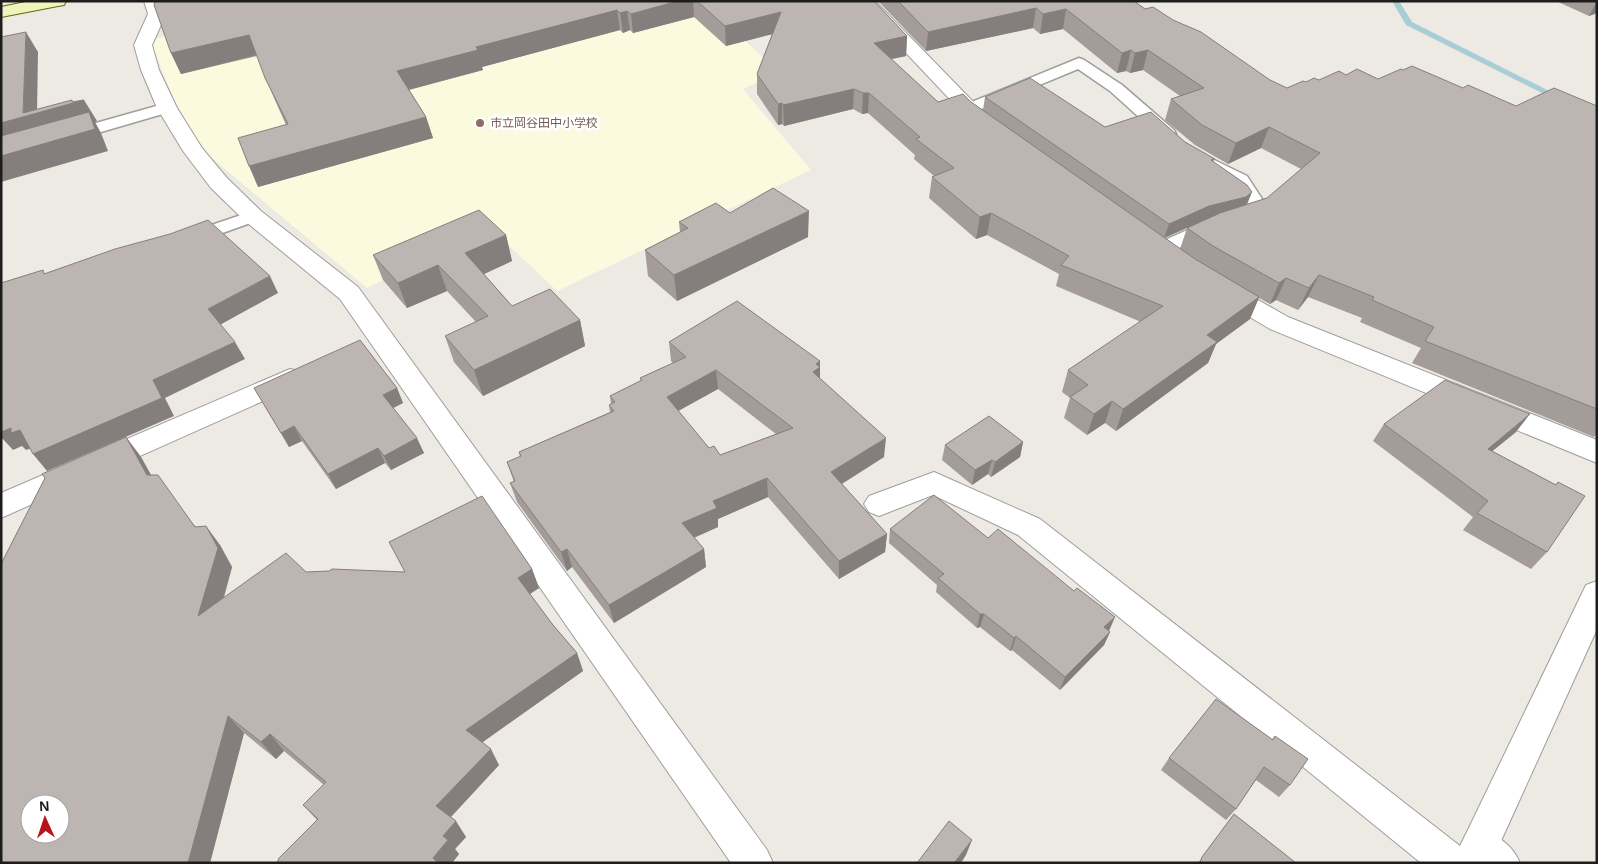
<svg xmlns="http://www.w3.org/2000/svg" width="1598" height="864" font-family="Helvetica,'Noto Sans JP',sans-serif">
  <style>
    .education { fill: #fbfade }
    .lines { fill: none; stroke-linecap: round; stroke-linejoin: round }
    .stream { fill: #a8cdd6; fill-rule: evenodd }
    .service-casing { stroke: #9e9e9e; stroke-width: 3 }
    .minor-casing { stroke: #9e9e9e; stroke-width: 2 }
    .tertiary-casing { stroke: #9e9e9e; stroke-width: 2 }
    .secondary-casing { stroke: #61680f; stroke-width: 2 }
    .service { fill: #fff; fill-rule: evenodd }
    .minor { fill: #fff; fill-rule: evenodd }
    .tertiary { fill: #fff; fill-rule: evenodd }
    .secondary { fill: #f1f3bc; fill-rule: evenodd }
    .wall { fill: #a39c98; fill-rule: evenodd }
    .shaded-wall { fill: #847f7c }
    .building { fill: #bdb5b1; stroke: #847f7c; fill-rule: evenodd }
    .education-dot { fill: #8d6e63; stroke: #fff; stroke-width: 2 }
    .labels { text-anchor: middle; stroke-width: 5; stroke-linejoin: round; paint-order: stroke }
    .far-education-label { font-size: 12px; fill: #785e54; stroke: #fff; text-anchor: start }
  </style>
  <rect width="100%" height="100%" fill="#ede9e3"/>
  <path class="education" d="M317,1h384l78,71 -36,17 68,81 -254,121 -67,-63 -123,60 -165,-138 -29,-53 -23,-57z"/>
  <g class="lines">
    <path class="stream" d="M1392,1h7l13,21 151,76 -7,2 -150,-75z"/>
    <defs>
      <path id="service" d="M1079,58l5,2 38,25 52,45 2,4 -2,4h-12l-52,-47 -32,-22 -104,43h-12l-2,-3 2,-3z
        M167,103l6,2 2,3 -2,3 -103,30 -6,-1 -2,-4 2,-4z
        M1206,156l41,20 21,32 -15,13 -34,9 -51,23 -7,2 -7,-2 -2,-4 2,-4 51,-23 36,-9 8,-6 -15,-23 -34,-19 -3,-4 3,-4z
        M253,211l6,1 3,4 -3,4 -70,25 -7,-2 -2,-4 2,-4z"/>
      <path id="minor" d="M144,1h17l5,13 -14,31 7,25 18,38 25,40 25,30 34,33 97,76 409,563 6,13h-42l-391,-564 -95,-78 -34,-33 -28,-37 -26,-43 -16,-38 -7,-25 14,-31z
        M857,1h18l114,117 3,4 -3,4 -7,2 -7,-2z
        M1222,282l8,2 58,33 309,123v23l-327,-134 -56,-33 -4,-6 4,-6z
        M290,369l9,2 4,7 -4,7 -298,133v-25z
        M934,472l106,47 420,327 6,-12 13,-6c19,8 33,16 41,35h-99l-403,-328 -85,-40 -54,21 -10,-4 -5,-8 5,-8z"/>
      <path id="tertiary" d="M1597,581v48l-106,234h-39l134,-278z"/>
      <path id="secondary" d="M30,1h36l-2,4 -6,1 -57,11v-10z"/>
    </defs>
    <use href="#service" class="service-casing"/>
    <use href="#minor" class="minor-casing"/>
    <use href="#tertiary" class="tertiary-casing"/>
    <use href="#secondary" class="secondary-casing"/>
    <use href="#service" class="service"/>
    <use href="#minor" class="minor"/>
    <use href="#tertiary" class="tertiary"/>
    <use href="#secondary" class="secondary"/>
  </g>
  <path class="wall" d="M155,1h719l33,35 -1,20 -15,3 47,43h33l12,8 2,-13 120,30 80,15 30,17 -2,3 34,42 20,-6 34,-29 -40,-21 -33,16 -33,-19 -30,-25 6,-21 9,-3 -37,-26 -13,3 -4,-2 -9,2 -54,-44 -23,5 -7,-6 -107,23 -48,-50h256l11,8 28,11 97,60 17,8 19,-6 13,-2 27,-5 32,4 85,9 53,18h81v328l-3,3 -182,-74 9,-15 -61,-26 2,-4 -54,-21 -10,13 -22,-10 -6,4 -11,-6 -9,21 -34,25 -8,19 -92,68 -11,-8 -18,12 -23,-17 6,-20 -8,-6 6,-22 73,-48 -85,-36 3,-12 -72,-39 -11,4 -47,-41 3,-21 2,-1 -20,-17 1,-4 -47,-42 -6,1 -9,-5 -69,17 -2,-2 -4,1 -21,-31v-20l15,-40 -46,12 -32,-29 -61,16 -3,-3 -7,3 -3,-3 -138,37 1,3 -74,20 17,27 7,21 -175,49 28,-62 -12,-27 -17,-42 -76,18 -10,-21zM1202,221l-15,7 -7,21 -15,-11z
    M1556,1h41v12l-8,3z
    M730,213l78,24 -131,64 -29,-25 -3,-26 35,-18 -1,-10z
    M506,235l6,26 -28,13 28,32 68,14 5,26 -102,50 -29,-34 -9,-26 31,-14 -29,-31 -40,17 -24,-28 -10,-25z
    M669,342l151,19v18l64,78 -42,27 45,50 -2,18 -46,27 -71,-82 -50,22v8l-24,10 10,12 2,18 -92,56 -42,-56 -5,4 -50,-69 -7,-19 4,-1 -7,-20 13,-5 -1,-5 91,-40 -1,-7 2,-1 -1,-8 31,-15 -1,-3 33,-15 -2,-2zM718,389l58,45 -56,21 -11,-7 -31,-37z
    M254,388h143l6,15 -10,5 31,45 -33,17 -6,-7 -49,26 -34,-48 -13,6z
    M1384,424l132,8 -24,19 63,34 3,-3 -11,70 -16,17 -68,-39 10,-13 -100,-76z
    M126,437l15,20 10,18 45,52 24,18 12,22 -8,31 82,-26h99l127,-3 7,19 -9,6 23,31 24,28 6,18 -101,71 17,23 -48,52 15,20 -11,12 4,5 -7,9h-175l40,-43 -14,-15 21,-20 -40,-34 -8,8 -32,-26 -34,130h-209z
    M1023,442l-3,15 -29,20 -3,-3 -16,11 -30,-25 3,-15z
    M890,529l98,9 122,94 -6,13 -44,45 -48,-40 -2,1 -30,-24 -3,1 -41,-36 1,-7 -48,-42z
    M1275,736l15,49 -11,12 -23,-17 -20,29 -10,11 -65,-50 8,-12 103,-19z
    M1234,814l62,49h-98z"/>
  <path class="shaded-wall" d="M678,1h15l1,16 -61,16 -2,-19z
    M1596,3h1v10l-8,3z
    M1036,8l-3,20 -107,23 2,-19z
    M1066,9l-3,20 -23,5 3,-20z
    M617,10l3,20 -138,37 1,3 -79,21 -7,-20 79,-24z
    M627,11l3,19 -7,3 -3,-20z
    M781,12v20l-55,14 -1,-20z
    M26,32l12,20 -1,61 35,-13 1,3 11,-3 13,21 -2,1 6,11 7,18 -107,31v-59l22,-10z
    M249,35l8,20 -76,19 -10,-21z
    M907,36l-1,20 -33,7 1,-20z
    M1131,50l-5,21 -9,2 5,-20z
    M1148,50l-5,20 -13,3 5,-20z
    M854,89l-1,20 -69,17 -1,-21z
    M863,93h6l-1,20 -6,1z
    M782,103v21l-4,1v-21z
    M426,117l7,21 -175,49 -9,-21z
    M1269,127l-8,21 -33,16 8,-21z
    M1252,192l-6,15 -42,13 -40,18 5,-14 40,-18z
    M809,211l-1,26 -131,64 -3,-26z
    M991,213l-4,22 -11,4 4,-22z
    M506,235l6,26 -39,18 -8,-26z
    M438,265l9,26 -40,17 -9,-25z
    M1319,275l-11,22 -10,13 11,-22z
    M270,276l8,17 -60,33 -10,-17z
    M1286,278l-10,22 -6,4 9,-21z
    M1259,297l-9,22 -34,25 -8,19 -92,68 7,-22 84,-74z
    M580,320l5,26 -102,50 -9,-26z
    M235,342l10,17 -80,39 9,18 -127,55 -14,-17 120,-74z
    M820,361v7v-1v20l-7,-15 3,-8z
    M716,370l2,19 -49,27 -2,-19z
    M397,388l6,15 -14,7 -6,-15z
    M1112,401l-7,22 -18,12 7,-21z
    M1530,414l-14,18 -42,34 14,-17z
    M294,426l8,15 -13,6 -8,-14z
    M11,428l9,2 15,17 -9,3 -4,-4 -9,4 -12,-13v-5z
    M126,437l15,20 21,38 -15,-20z
    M417,438l7,15 -33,17 -7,-14z
    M886,438l-2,19 -54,34 1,-19z
    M1023,442l-3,15 -29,20 4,-15z
    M378,448l7,15 -49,26 -8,-15z
    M992,460l-4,14 -16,11 3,-15z
    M767,478l1,19 -50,22v8l-33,15 -3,-19 31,-22z
    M206,526l14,19 12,22 -19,67 -15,-18z
    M887,534l-2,18 -46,27v-18z
    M567,549l5,18 -5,4 -6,-19z
    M704,549l2,18 -92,56 -5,-18z
    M532,569l7,19 -14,9 -7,-19z
    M980,614h4l-4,13 -3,1z
    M1115,617l-6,14 -5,-4z
    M1110,632l-6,13 -44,45 5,-13z
    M1016,636l-4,14 -2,1 4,-13z
    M577,653l6,18 -107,76 -10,-17z
    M228,716l16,17 -34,130h-22z
    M270,734l14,17 -8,8 -15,-17z
    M491,749l8,16 -52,56 -11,-15z
    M456,821l10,16 -11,12 4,5 -7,9h-16l-3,-5 10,-22z
    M972,840l-6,15 -5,8h-7z"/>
  <path class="building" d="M155,1h523l-47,13 -4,-3 -7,2 -3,-3 -141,37 2,3 -81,21 29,46 -177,49 -11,-28 50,-14 -23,-46 -16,-43 -78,18 -17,-48z
    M697,1h177l33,35 -33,7 64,59 25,-8 8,8 224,157 64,38 -52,38 10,7 -94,67 -11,-8 -18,13 -24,-17 18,-12 -20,-15 95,-64 -102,-41 8,-9 -78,-43 -11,4 -48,-40 22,-9 -38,-29 4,-2 -51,-44h-6l-9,-4 -71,16 -1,-2 -4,1 -21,-30 24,-62 -56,14z
    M898,1h236l11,8 8,-2 20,13 28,12 69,48 17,8 16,-7 3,1 8,-4 5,2 20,-9 7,4 11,-6 21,10 23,-10 2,1 9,-4 51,22 5,-3 48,21 38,-18 43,18v303l-172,-68 9,-14 -62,-27 2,-3 -55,-22 -10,13 -23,-10 -7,5 -66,-37 -26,-18 33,-15 47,-15 53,-45 -51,-26 -33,16 -34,-18 -31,-26 33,-11 -56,-38 -13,3 -4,-3 -9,3 -56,-44 -23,5 -7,-6 -108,24z
    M26,32l-3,81 49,-13v2l12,-2 -83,23v-86z
    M1030,78l75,49 46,-15 34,30 30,17 -4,1 36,25 5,7 -6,5 -37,9 -40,18 -184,-127z
    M89,112l6,17 -94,27v-20z
    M773,188l36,23 -135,64 -29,-25 43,-22 -9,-6 37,-19 14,10z
    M479,210l27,25 -41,18 47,53 38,-17 30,31 -106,50 -29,-34 43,-20 -50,-51 -40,18 -25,-28z
    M208,220l62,56 -62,33 27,33 -82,38 9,18 -129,56 -13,-24 -9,3v-5l-10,4v-149l42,-13 1,4 71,-25 55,-15z
    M737,301l83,60 -4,3 4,3 -7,5 73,66 -55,34 56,62 -48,27 -72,-83 -54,23 4,7 -35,15 22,26 -95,56 -42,-56 -6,3 -51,-69 5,-2 -8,-19 14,-6 -2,-4 95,-41 -5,-6 6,-3 -5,-6 32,-16 -2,-2 46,-21 -17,-15zM716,370l77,58 -73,27 -6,-9 -5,2 -42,-51z
    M360,340l37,48 -14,7 34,43 -33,18 -6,-8 -50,26 -34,-48 -13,7 -27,-45z
    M1445,380l85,34 -42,35 68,36 2,-3 27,14 -38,56 -70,-39 11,-12 -104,-77z
    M989,416l34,26 -28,20 -3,-2 -17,10 -30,-25z
    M126,437l21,38h11l37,52 11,-1 12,22 -20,68 88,-63 20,19 23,-1 3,-2 73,3 -16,-30 93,-46 50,73 -14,9 35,47 24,28 -111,77 25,19 -55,57 20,15 -13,15 5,4 -15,18 5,5h-161l2,-5 39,-39 -15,-14 23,-23 -56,-48 -9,8 -33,-26 -40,147h-187v-299l44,-86 -3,-4zM30,804h30v30h-30z
    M934,495l54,43 10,-9 76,62 3,-3 38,29 -11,10 6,5 -45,45 -49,-41 -2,2 -30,-24h-4l-42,-36 6,-4 -54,-45z
    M1216,699l57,41 2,-4 33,23 -18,26 -26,-18 -28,42 -67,-51z
    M1234,814l62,49h-96l2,-6z
    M949,821l23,19 -18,23h-37z"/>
  <circle class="education-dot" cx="480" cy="123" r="5"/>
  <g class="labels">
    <g class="far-education-label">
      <text x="490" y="127">市立岡谷田中小学校</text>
    </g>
  </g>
  <rect width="1598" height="864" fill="none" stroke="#1d1d1d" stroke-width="5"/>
  <g transform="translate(45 819) rotate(357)"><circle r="24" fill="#ffffff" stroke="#a5a5a5"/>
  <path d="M0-4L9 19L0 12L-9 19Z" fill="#b61419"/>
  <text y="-8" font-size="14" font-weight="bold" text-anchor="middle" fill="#1d1d1d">N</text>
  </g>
</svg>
